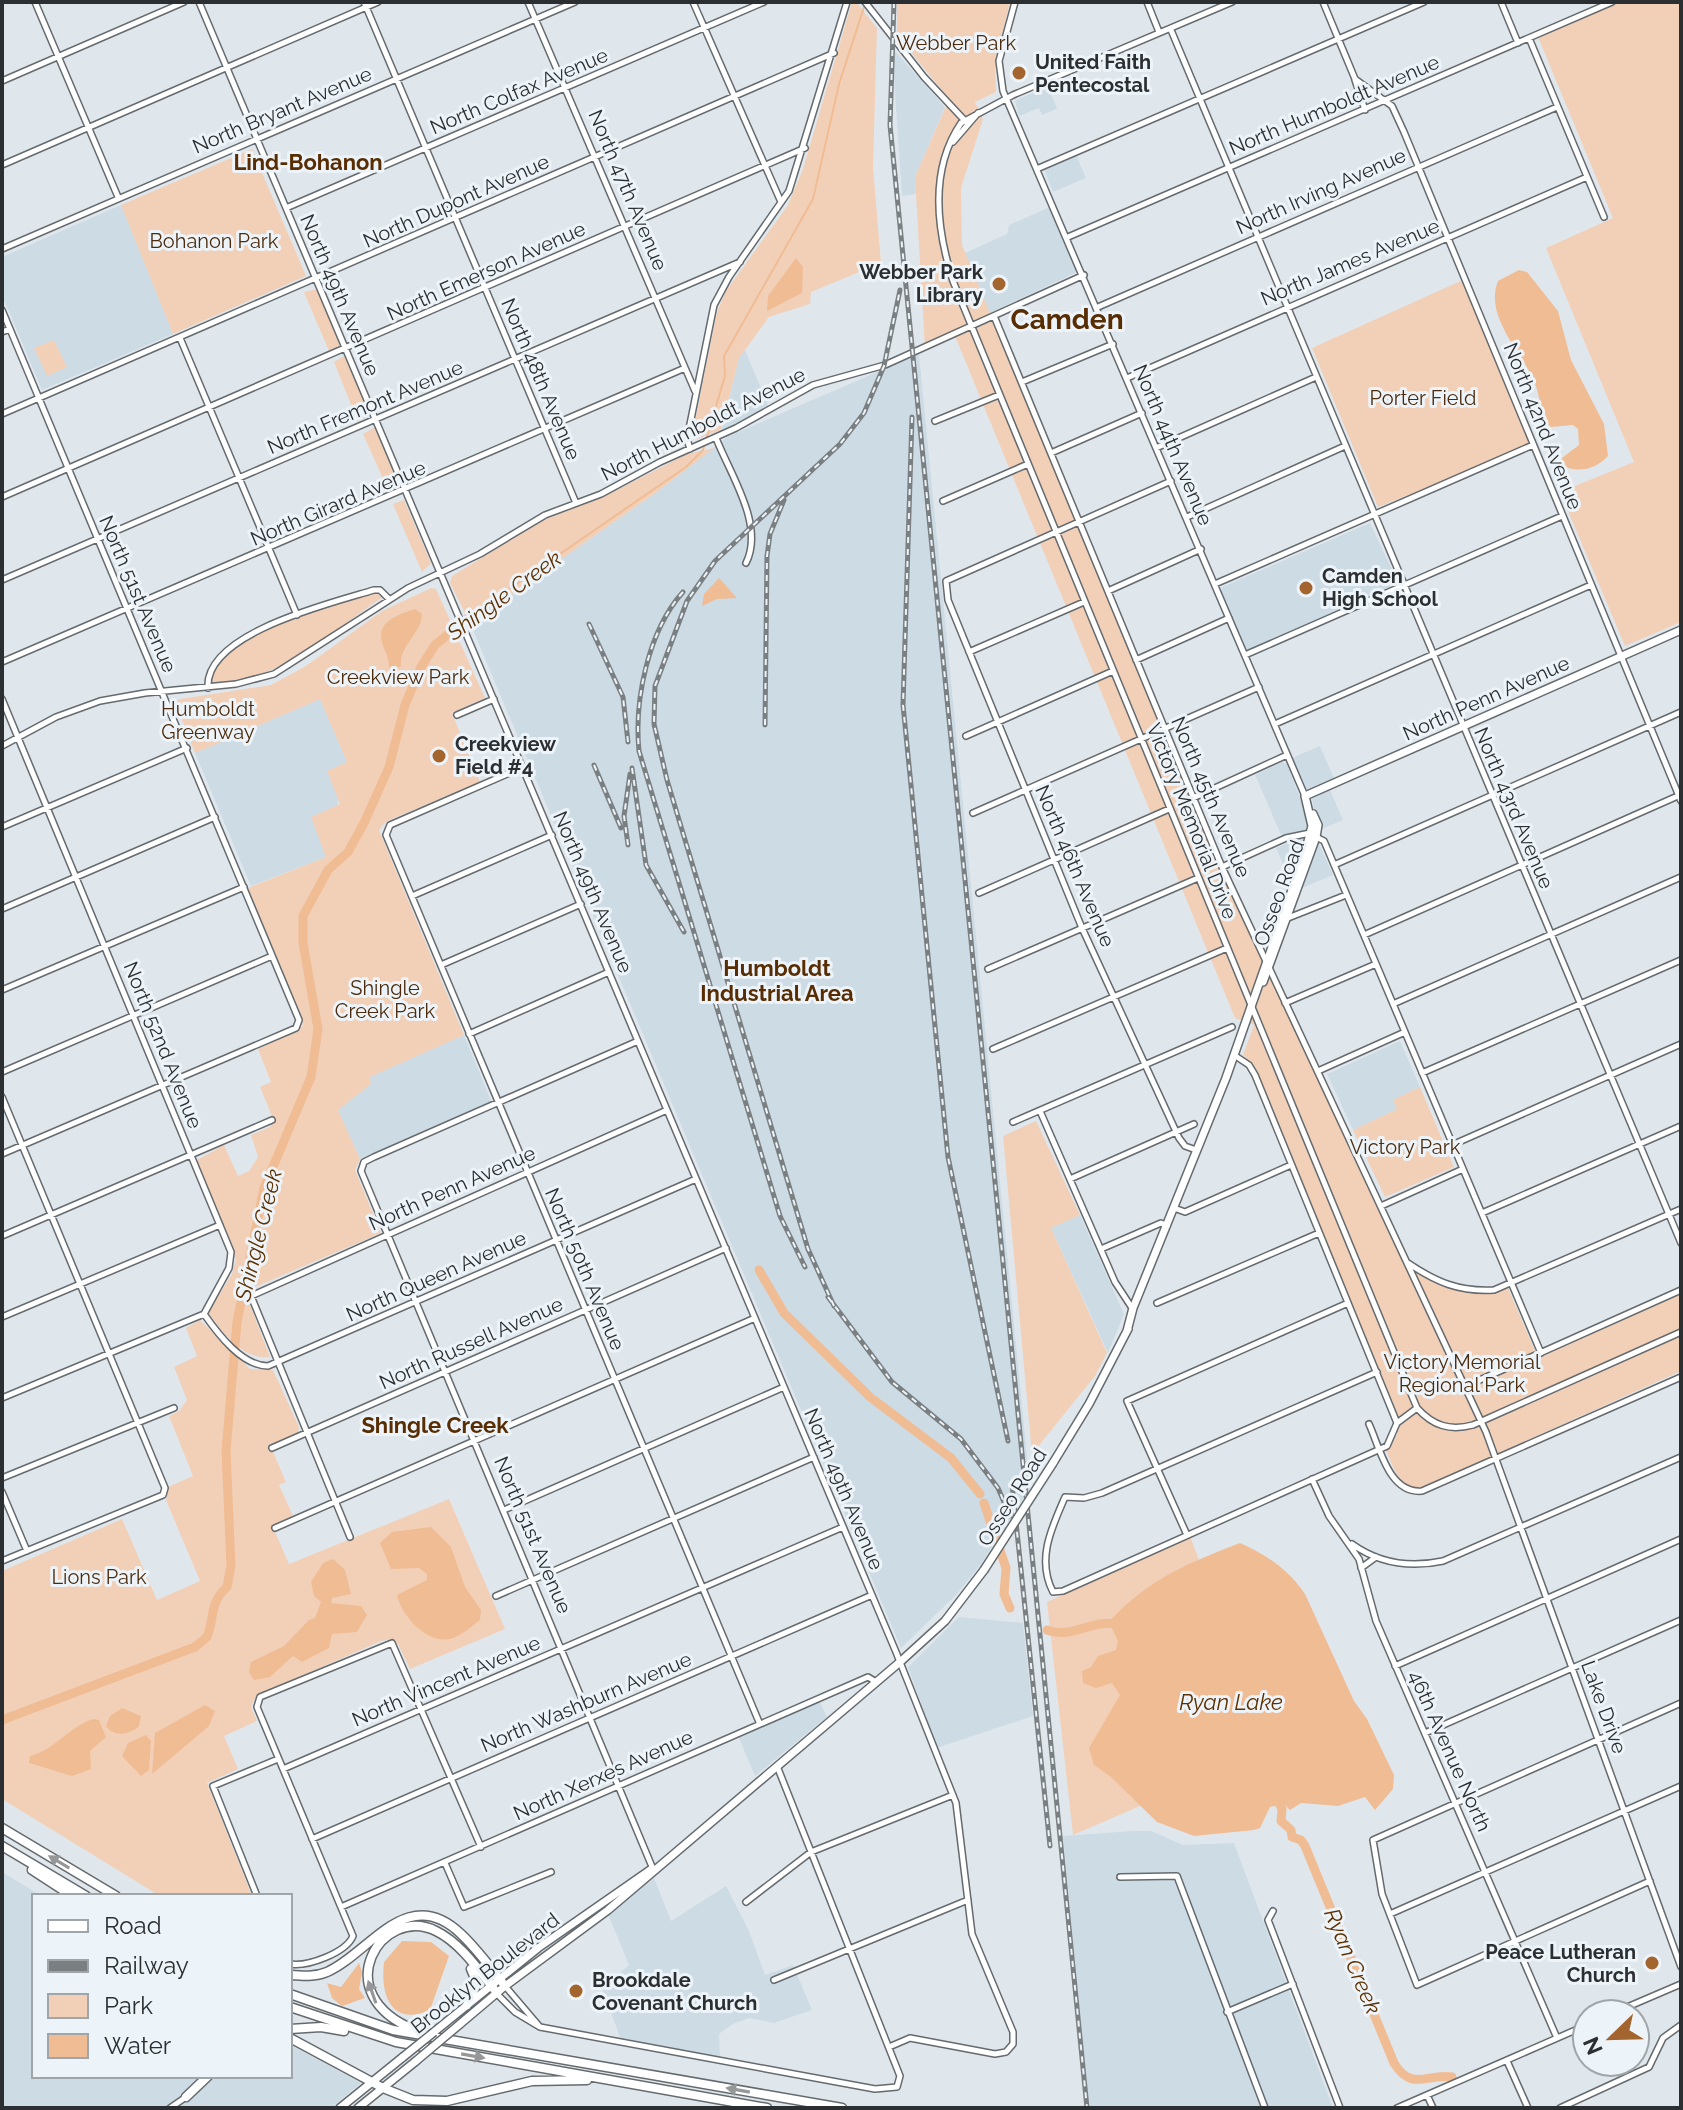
<svg xmlns="http://www.w3.org/2000/svg" width="1683" height="2110" font-family="Raleway,sans-serif">
  <style>
    .built { fill: #cddbe5 }
    .green { fill: #f2d0b8 }
    .water { fill: #f0bc94 }
    .lines { fill: none; stroke-linecap: round; stroke-linejoin: round }
    .stream { stroke: #f0bc94; stroke-width: 2 }
    .river { stroke: #f0bc94; stroke-width: 9 }
    .minor-casing { stroke: #646a6e; stroke-width: 8 }
    .major-casing { stroke: #646a6e; stroke-width: 10 }
    .highway-casing { stroke: #646a6e; stroke-width: 11 }
    .minor { stroke: #fff; stroke-width: 5 }
    .major { stroke: #fff; stroke-width: 7 }
    .highway { stroke: #fff; stroke-width: 8 }
    .rail-casing { stroke: #7a7f82; stroke-width: 5 }
    .rail { stroke: #edf4f9; stroke-width: 2; stroke-dasharray: 6; stroke-linecap: butt }
    .major-bridge-casing { stroke: #646a6e; stroke-width: 10; stroke-linecap: butt }
    .major-bridge { stroke: #fff; stroke-width: 7 }
    .oneway { fill: #969798 }
    .poi-dot { fill: #a4642e; stroke: #edf4f9; stroke-width: 3 }
    .labels { text-anchor: middle; stroke-width: 6; stroke-linejoin: round; paint-order: stroke }
    .park-label { font-size: 20px; fill: #4d2b0c; stroke: #edf4f9 }
    .poi-label { font-size: 20px; font-weight: bold; fill: #2c2f31; stroke: #edf4f9; text-anchor: start }
    .street-label { font-size: 20px; fill: #2c2f31; stroke: #edf4f9 }
    .neighbourhood-label { font-size: 22px; font-weight: bold; fill: #582d03; stroke: #edf4f9 }
    .water-label { font-size: 22px; font-style: italic; fill: #5f3000; stroke: #edf4f9 }
    .district-label { font-size: 28px; font-weight: bold; fill: #582d03; stroke: #edf4f9 }
  </style>
  <rect width="100%" height="100%" fill="#e0e7ec"/>
  <path class="built" d="M892,48l53,59 -30,70 1,17 -14,2z
    M1048,86l9,23 -15,6 -3,-7 -20,8 -4,-15z
    M1076,155l10,23 -33,14 -9,-23z
    M121,205l52,129 -131,56 -40,-95v-38z
    M1050,207l27,65 -87,41 -25,-60 42,-19 2,-9z
    M745,350l24,57 -48,26 18,-75z
    M919,354l111,1134 -49,76 -24,30 -56,54 -431,-1025 184,-129 73,-57z
    M1370,523l28,59 -2,4 -149,65 -26,-59 1,-5z
    M320,699l27,63 -21,95 -75,29 -56,-133z
    M1320,746l14,32 -27,11 -15,-31z
    M1282,762l5,2 23,60 -3,5 -25,8 -27,-62z
    M1330,790l13,30 -24,10 -7,-31z
    M1303,837l3,2 -16,41 -14,-32z
    M1318,842l15,33 -33,14 16,-45z
    M464,1035l27,66 -131,58 -22,-49 31,-33z
    M1400,1041l20,46 -27,13 4,9 -44,21 -26,-56z
    M1080,1215l44,99 -16,39 -57,-125z
    M959,1617l64,6 10,93 -96,32 -29,-81z
    M819,1700l8,17 -72,59 -17,-40z
    M1132,1831h19l32,14 51,-2 99,265h-244l-26,-272z
    M2,1872l40,24h-8v180h256v-31l71,38 -30,25h-329z
    M654,1878l17,43 55,-35 23,45 16,44 28,-10 19,45 -38,13 -25,-5 -16,6 -14,10 1,25 -99,-19 -19,-52 27,-23 -21,-51z"/>
  <path class="green" d="M852,2h4l21,26 -4,139 8,96 -70,29 -1,12 -41,13 -30,41 -18,72 -24,9 -5,-3 25,-124 9,-21 62,-86 15,-36z
    M897,2h113l-15,60 1,30 -21,10 8,17 -22,69 1,57 257,623 183,390c28,32 66,40 106,30l30,70 143,-64v77l-262,118c-21,-4 -25,-20 -33,-39l11,-15 -2,-25 -128,-315 -13,-30 -11,-10 11,-30 -19,-7 -280,-682 -30,12 -10,-171 34,-78 -52,-64z
    M1615,2h66v620l-56,24 -65,-154 74,-30 -88,-214 67,-30 -75,-181z
    M252,149l54,127 -133,58 -52,-129z
    M1465,279l68,166 -155,62 -66,-159z
    M317,289l23,56 -11,6 -25,-59z
    M54,340l13,27 -20,9 -13,-28z
    M344,356l26,58 -12,8 -24,-60z
    M375,427l24,58 -10,7 -26,-58z
    M714,448l-60,46 -184,129 -20,-40 2,-7 90,-55 65,-26 80,-41z
    M404,500l27,63 -9,9 -29,-68z
    M431,588l5,1 49,109 -33,15 28,69 -93,39 -8,9 85,205 -94,42 1,7 -33,26 22,49 -5,11 26,63 -128,55 -6,9 23,60c-28,3 -46,-24 -62,-44l24,-39 4,-14 -39,-100 27,-15 14,31 11,-5 9,-14 -7,-22 19,-8 4,-6 -14,-34 11,-5 -13,-33 45,-23 -55,-138 78,-31 -15,-40 29,-13 -13,-33 20,-9 -27,-63 -125,54 -21,-53 97,-15 35,-19 76,-55z
    M372,592l11,5c-58,38 -97,81 -170,88l-2,-5c18,-52 112,-72 161,-88z
    M1420,1087l34,80 -69,30 -32,-67 44,-21 -4,-9z
    M1036,1121l44,94 -29,13 56,125 -12,23 -63,78 -29,-318z
    M200,1320l50,49 23,1 26,57 -1,6 -28,12 16,37 -7,3 14,31 -21,9 17,39 160,-65 56,130 -95,40 -12,-25 -7,-5 -10,2 -125,55 -5,11 6,14 -33,15 14,33 -31,14 45,113h-92l-158,-97v-228l120,-52 35,81 43,-19 -34,-81 2,-13 25,-11 -24,-60 10,-5 8,-11 -13,-33 23,-11 -11,-28z
    M1190,1536l80,214 -197,85 -26,-233z"/>
  <path class="water" d="M796,258l7,9 -1,26 -35,18 1,-15z
    M1519,270l8,2 31,39 13,49 33,64 4,32c-12,13 -30,18 -47,9l1,-7 17,-13 -1,-16 -5,-4 -22,2 -4,-3c-7,-14 -7,-29 -13,-43 -13,-30 -50,-65 -36,-100z
    M719,578l18,20 -20,1 -15,7 2,-12z
    M415,609l7,5c0,19 -23,31 -21,52l-7,4 -5,-3c0,-11 -5,-16 -7,-25 -6,-21 18,-28 33,-33z
    M431,1527l20,20 14,40 16,23 -1,10c-8,6 -18,15 -27,18 -25,9 -52,-23 -56,-43l30,-15v-6l-8,-6 -28,1 -11,-26 12,-11z
    M1240,1543c27,12 49,27 65,51l49,107 13,18 27,56 -1,14 -18,21 -10,-13 -27,9 -37,-3 -11,7 -6,-6 -14,3 -10,21 -6,2 -60,6 -37,-14 -46,-45 -17,-12 -5,-17 31,-53 -8,-12 -16,5 -13,-5 -1,-12 9,-4 7,-11 18,-6 2,-9 -9,-19c40,-44 78,-58 131,-79z
    M333,1559l12,11 6,24 -19,4 -1,5 30,3 6,9 -10,17 -25,2 -3,14 -27,14 -9,-6 -23,21 -16,3 -5,-8 2,-10 33,-16 25,-26 6,-2 6,-16 -7,-6 -3,-14 12,-19z
    M205,1705l10,6 -6,15 -57,48 3,-41z
    M122,1708l19,8 -2,10c-9,9 -26,11 -33,0l4,-10z
    M93,1719l6,1 7,17 -16,14 1,18 -19,7 -43,-13 1,-7c25,-6 38,-29 63,-37z
    M146,1735l5,6 -2,29 -8,6 -19,-20 6,-13z
    M402,1941l29,1 18,14 -19,54c-39,17 -50,-15 -46,-48z
    M359,1963l3,9 -3,17 6,9 -23,8 -10,-8 -5,-15 14,4z"/>
  <g class="lines">
    <path class="stream" d="M473,614l213,-147 17,-17 22,-74 -1,-20 89,-157 26,-115 26,-80"/>
    <path class="river" d="M759,1270l25,43 86,84
      M874,1400l77,58 29,36
      M984,1503l22,65 -2,26 6,14
      M1047,1630c24,10 48,-13 73,-5
      M2,1720l193,-73 12,-10c8,-20 2,-34 20,-50l4,-22 -5,-114 11,-129 27,-134 47,-111 7,-48 -15,-86v-27l25,-46 20,-18 16,-29 25,-56 16,-62 16,-38 14,-22 38,-31
      M1277,1799l5,10 -1,12 10,9 1,7 9,3 4,6 89,217c18,29 33,10 58,14"/>
    <defs>
      <path id="minor" d="M35,2l83,195
        M199,2l697,1650 60,151 16,131 41,98v12l-7,8 -11,2 -85,-16 -21,9
        M364,2l212,501
        M528,2l167,389
        M693,2l88,200
        M865,2l59,75 44,47
        M1015,2l-16,59 4,30 302,705
        M1147,2l12,30
        M1232,2l-219,93 -52,28c-32,47 -24,108 -8,158l464,1127c16,18 33,23 56,17l208,-93
        M1323,2l32,77 37,27 12,26 277,669
        M1501,2l17,41
        M1171,30l510,1213
        M1529,38l75,179
        M1355,80l10,30
        M2,81l182,-79
        M953,142l25,-29
        M2,165l376,-163
        M1039,168l385,-166
        M286,208l478,-206
        M1068,237l544,-235
        M2,249l573,-247
        M1098,307l459,-200
        M2,310l297,710 -3,8 -294,126
        M994,316l228,551 264,565 195,535
        M2,332l8,-3
        M180,338l117,277
        M1127,378l460,-201
        M1022,382l91,-38
        M2,414l832,-361
        M935,421l64,-26
        M716,438c14,36 49,87 30,125
        M1156,448l160,-71
        M690,449l-3,-10 27,-134 15,-28 60,-86 58,-189
        M1051,453l91,-40
        M1171,481l-225,100 2,19 134,328 97,210 6,8 11,4
        M2,497l803,-349
        M943,501l85,-37
        M1187,517l158,-71
        M2,580l738,-318
        M1215,584l318,-139
        M1108,591l93,-42
        M969,652l115,-50
        M1245,655l317,-139
        M1136,660l93,-42
        M2,662l683,-294
        M208,688c-4,-55 124,-85 166,-98h6l9,9
        M2,699l229,553 -2,16 -25,46
        M457,715l37,-16
        M1275,724l316,-139
        M966,736l147,-65
        M2,746l54,-29 44,-16 45,-8 91,-9 38,-10 134,-86 72,-34 65,-39 56,-21 59,-32 76,-34 77,-43 72,-20 199,-90
        M523,767l-133,58 -4,10 373,887
        M1193,798l94,-43
        M973,813l286,-126
        M2,827l185,-79
        M1316,837l8,4 217,512
        M1334,865l347,-153
        M1222,867l64,-29 24,-5
        M979,893l190,-84
        M412,896l140,-61
        M2,909l213,-92
        M1288,918l58,-23
        M1364,935l316,-140
        M441,965l140,-61
        M988,969l210,-91
        M2,990l242,-103
        M1285,1003l91,-39
        M1393,1004l288,-127
        M469,1034l140,-62
        M638,1041l-264,116 -10,5 -3,9 292,698
        M993,1049l234,-101
        M1234,1055l15,10 6,10 142,348
        M1318,1071l87,-39
        M2,1072l270,-116
        M1422,1073l259,-113
        M2,1097l163,391 -2,7 -161,66
        M1040,1111l75,171 17,26
        M1013,1122l219,-95
        M1452,1145l229,-101
        M1070,1179l124,-55
        M1381,1206l82,-37
        M1174,1208l11,4 106,-47
        M1482,1213l199,-87
        M2,1236l270,-116
        M1101,1249l60,-26 6,3
        M1408,1263c28,19 51,29 86,27l187,-81
        M1157,1303l162,-70
        M204,1314c14,20 38,52 64,52l428,-187
        M2,1317l218,-92
        M1377,1372l-275,121 -18,5 -19,-1c-13,30 -29,62 -12,95l10,-1 324,-145 10,-23 20,-15
        M1464,1387l217,-97
        M2,1398l202,-84
        M1369,1424c11,24 20,70 53,67l259,-114
        M272,1448l454,-200
        M2,1478l172,-70
        M1312,1479l17,37 30,43 17,62 181,417
        M2,1492l25,59
        M504,1510l280,-123
        M275,1528l480,-210
        M1187,1535l-60,-134 221,-98
        M350,1537l-99,-241 416,-186
        M1352,1544c28,20 58,24 91,17l238,-104
        M1361,1568l15,-11
        M496,1596l318,-139
        M1395,1666l286,-127
        M1425,1733l256,-113
        M283,1769l560,-242
        M312,1839l560,-244
        M445,1863l19,44 87,-35
        M1120,1877l57,-1 88,232
        M1650,1881l-233,104 -35,-91 -9,-54 308,-137
        M257,1896l-44,-110 65,-27
        M746,1902l65,-50 142,-57
        M341,1907l527,-230 8,5
        M1273,1911l-5,9 72,188
        M1390,1914l291,-128
        M290,1964c17,3 56,-11 63,-28l-96,-229 3,-10 132,-54 89,204
        M774,1980l194,-80
        M497,1994l18,18 25,15 -35,-41
        M1227,2012l66,-28
        M1611,2014l70,-30
        M540,2027l335,62 22,-2 3,-11 -123,-310
        M1507,2061l21,47
        M1427,2095l6,13
        M170,2108l16,-11
        M1397,2108l190,-83
        M1560,2108l89,-41 14,-29 18,-13"/>
      <path id="major" d="M1263,982l53,-145 2,-12 -5,-11
        M1127,1331l6,-23 93,-230 79,-225 7,-27 -7,-30 376,-166
        M1053,1463l36,-59 39,-75
        M460,2024l45,-38 103,-76 292,-248 45,-41 39,-51
        M434,2032l104,-84 112,-78
        M340,2108l63,-51
        M358,2108l58,-47"/>
      <path id="highway" d="M2,1828l114,68
        M2,1846l84,50
        M32,1870l40,26
        M290,1975c13,1 25,2 37,-3 42,-18 80,-90 134,-38 16,15 30,34 44,52
        M290,1994l103,36 449,78
        M467,2005l10,-22 -6,-14
        M290,2007l106,35 371,66
        M290,2029l31,-2 23,4
        M415,2030c-90,-36 -33,-126 21,-99 25,12 44,41 61,62
        M290,2038l93,50 30,12 34,1 85,-20 55,-1
        M186,2097l22,-21"/>
    </defs>
    <use href="#minor" class="minor-casing"/>
    <use href="#major" class="major-casing"/>
    <use href="#highway" class="highway-casing"/>
    <use href="#minor" class="minor"/>
    <use href="#major" class="major"/>
    <use href="#highway" class="highway"/>
    <defs>
      <path id="rail" d="M894,2l-4,123 197,1983
        M912,417l-9,288 45,452 60,284
        M683,592c-35,39 -49,108 -44,159l141,465 25,51
        M589,624l34,73 5,45
        M765,725l2,-169 3,-22 14,-34
        M594,765l27,63
        M632,768l14,97 38,67
        M628,845l-4,-29 6,-42
        M828,1297l64,85 69,57 37,49 12,28
        M834,1306l-26,-57 -141,-469 -13,-56 1,-38 32,-85 28,-40 125,-117 24,-31 20,-47 16,-76
        M1012,1484l38,362"/>
    </defs>
    <use href="#rail" class="rail-casing"/>
    <use href="#rail" class="rail"/>
    <defs>
      <path id="major-bridge" d="M984,1570l69,-107
        M403,2057l31,-25
        M416,2061l44,-37"/>
    </defs>
    <use href="#major-bridge" class="major-bridge-casing"/>
    <use href="#major-bridge" class="major-bridge"/>
  </g>
  <defs><path id="oneway-solid" d="M-6-.8H1V-3.2L6.5 0L1 3.2V.8H-6Z" transform="scale(2)"/></defs>
  <g class="oneway">
    <use href="#oneway-solid" transform="translate(59 1862) rotate(-149)"/>
    <use href="#oneway-solid" transform="translate(372 1992) rotate(-109)"/>
    <use href="#oneway-solid" transform="translate(473 2056) rotate(10)"/>
    <use href="#oneway-solid" transform="translate(738 2090) rotate(-170)"/>
  </g>
  <g class="poi-dot">
    <circle cx="1019" cy="73" r="8"/>
    <circle cx="999" cy="284" r="8"/>
    <circle cx="1306" cy="588" r="8"/>
    <circle cx="439" cy="756" r="8"/>
    <circle cx="1652" cy="1963" r="8"/>
    <circle cx="576" cy="1991" r="8"/>
  </g>
  <g class="labels">
    <g class="park-label">
      <text x="956" y="50">Webber Park</text>
      <text x="214" y="248">Bohanon Park</text>
      <text x="1423" y="405">Porter Field</text>
      <text x="398" y="684">Creekview Park</text>
      <text x="208" y="716">Humboldt<tspan x="208" dy="23">Greenway</tspan></text>
      <text x="385" y="995">Shingle<tspan x="385" dy="23">Creek Park</tspan></text>
      <text x="1405" y="1154">Victory Park</text>
      <text x="1462" y="1369">Victory Memorial<tspan x="1462" dy="23">Regional Park</tspan></text>
      <text x="99" y="1584">Lions Park</text>
    </g>
    <g class="poi-label">
      <text x="1035" y="69">United Faith<tspan x="1035" dy="23">Pentecostal</tspan></text>
      <text x="983" y="279" text-anchor="end">Webber Park<tspan x="983" dy="23">Library</tspan></text>
      <text x="1322" y="583">Camden<tspan x="1322" dy="23">High School</tspan></text>
      <text x="455" y="751">Creekview<tspan x="455" dy="23">Field #4</tspan></text>
      <text x="1636" y="1959" text-anchor="end">Peace Lutheran<tspan x="1636" dy="23">Church</tspan></text>
      <text x="592" y="1987">Brookdale<tspan x="592" dy="23">Covenant Church</tspan></text>
    </g>
    <g class="street-label">
      <text transform="translate(519 91) rotate(-23)" y="7">North Colfax Avenue</text>
      <text transform="translate(1334 105) rotate(-23)" y="7">North Humboldt Avenue</text>
      <text transform="translate(282 110) rotate(-23)" y="7">North Bryant Avenue</text>
      <text transform="translate(628 190) rotate(67)" y="7">North 47th Avenue</text>
      <text transform="translate(1321 191) rotate(-24)" y="7">North Irving Avenue</text>
      <text transform="translate(456 201) rotate(-24)" y="7">North Dupont Avenue</text>
      <text transform="translate(1350 262) rotate(-23)" y="7">North James Avenue</text>
      <text transform="translate(486 271) rotate(-24)" y="7">North Emerson Avenue</text>
      <text transform="translate(340 295) rotate(67)" y="7">North 49th Avenue</text>
      <text transform="translate(541 379) rotate(67)" y="7">North 48th Avenue</text>
      <text transform="translate(365 407) rotate(-23)" y="7">North Fremont Avenue</text>
      <text transform="translate(703 424) rotate(-27)" y="7">North Humboldt Avenue</text>
      <text transform="translate(1543 426) rotate(68)" y="7">North 42nd Avenue</text>
      <text transform="translate(1173 445) rotate(67)" y="7">North 44th Avenue</text>
      <text transform="translate(338 503) rotate(-23)" y="7">North Girard Avenue</text>
      <text transform="translate(138 594) rotate(67)" y="7">North 51st Avenue</text>
      <text transform="translate(1486 698) rotate(-24)" y="7">North Penn Avenue</text>
      <text transform="translate(1211 797) rotate(67)" y="7">North 45th Avenue</text>
      <text transform="translate(1514 808) rotate(67)" y="7">North 43rd Avenue</text>
      <text transform="translate(1192 821) rotate(68)" y="7">Victory Memorial Drive</text>
      <text transform="translate(1075 866) rotate(67)" y="7">North 46th Avenue</text>
      <text transform="translate(593 892) rotate(67)" y="7">North 49th Avenue</text>
      <text transform="translate(1279 893) rotate(-70)" y="7">Osseo Road</text>
      <text transform="translate(163 1045) rotate(68)" y="7">North 52nd Avenue</text>
      <text transform="translate(452 1188) rotate(-24)" y="7">North Penn Avenue</text>
      <text transform="translate(585 1269) rotate(67)" y="7">North 50th Avenue</text>
      <text transform="translate(436 1276) rotate(-24)" y="7">North Queen Avenue</text>
      <text transform="translate(471 1343) rotate(-24)" y="7">North Russell Avenue</text>
      <text transform="translate(844 1489) rotate(67)" y="7">North 49th Avenue</text>
      <text transform="translate(1012 1497) rotate(-58)" y="7">Osseo Road</text>
      <text transform="translate(533 1535) rotate(67)" y="7">North 51st Avenue</text>
      <text transform="translate(446 1681) rotate(-23)" y="7">North Vincent Avenue</text>
      <text transform="translate(586 1702) rotate(-23)" y="7">North Washburn Avenue</text>
      <text transform="translate(1604 1707) rotate(70)" y="7">Lake Drive</text>
      <text transform="translate(1450 1751) rotate(66)" y="7">46th Avenue North</text>
      <text transform="translate(603 1775) rotate(-24)" y="7">North Xerxes Avenue</text>
      <text transform="translate(485 1973) rotate(-38)" y="7">Brooklyn Boulevard</text>
    </g>
    <g class="neighbourhood-label">
      <text x="308" y="170">Lind-Bohanon</text>
      <text x="777" y="976">Humboldt<tspan x="777" dy="25">Industrial Area</tspan></text>
      <text x="435" y="1433">Shingle Creek</text>
    </g>
    <g class="water-label">
      <text transform="translate(504 595) rotate(-36)" y="8">Shingle Creek</text>
      <text transform="translate(258 1235) rotate(-76)" y="8">Shingle Creek</text>
      <text x="1231" y="1710">Ryan Lake</text>
      <text transform="translate(1353 1961) rotate(67)" y="8">Ryan Creek</text>
    </g>
    <g class="district-label">
      <text x="1067" y="329">Camden</text>
    </g>
  </g>
  <rect width="1683" height="2110" fill="none" stroke="#2c2f31" stroke-width="8"/>
  <rect x="32" y="1894" width="260" height="184" fill="#edf4f9" stroke="#a0a5a9" stroke-width="2"/>
  <rect x="48" y="1920" width="40" height="12" fill="#ffffff" stroke="#a0a5a9" stroke-width="2"/>
  <text x="104" y="1934" font-size="24" fill="#2c2f31">Road</text>
  <rect x="48" y="1960" width="40" height="12" fill="#7a7f82" stroke="#a0a5a9" stroke-width="2"/>
  <text x="104" y="1974" font-size="24" fill="#2c2f31">Railway</text>
  <rect x="48" y="1994" width="40" height="24" fill="#f2d0b8" stroke="#a0a5a9" stroke-width="2"/>
  <text x="104" y="2014" font-size="24" fill="#2c2f31">Park</text>
  <rect x="48" y="2034" width="40" height="24" fill="#f0bc94" stroke="#a0a5a9" stroke-width="2"/>
  <text x="104" y="2054" font-size="24" fill="#2c2f31">Water</text>
  <g transform="translate(1611 2038) rotate(247)"><circle r="38" fill="#edf4f9" stroke="#a0a5a9" stroke-width="2"/>
  <path d="M0-6L14 30L0 20L-14 30Z" fill="#a4642e"/>
  <text y="-12" font-size="22" font-weight="bold" text-anchor="middle" fill="#2c2f31">N</text>
  </g>
</svg>
